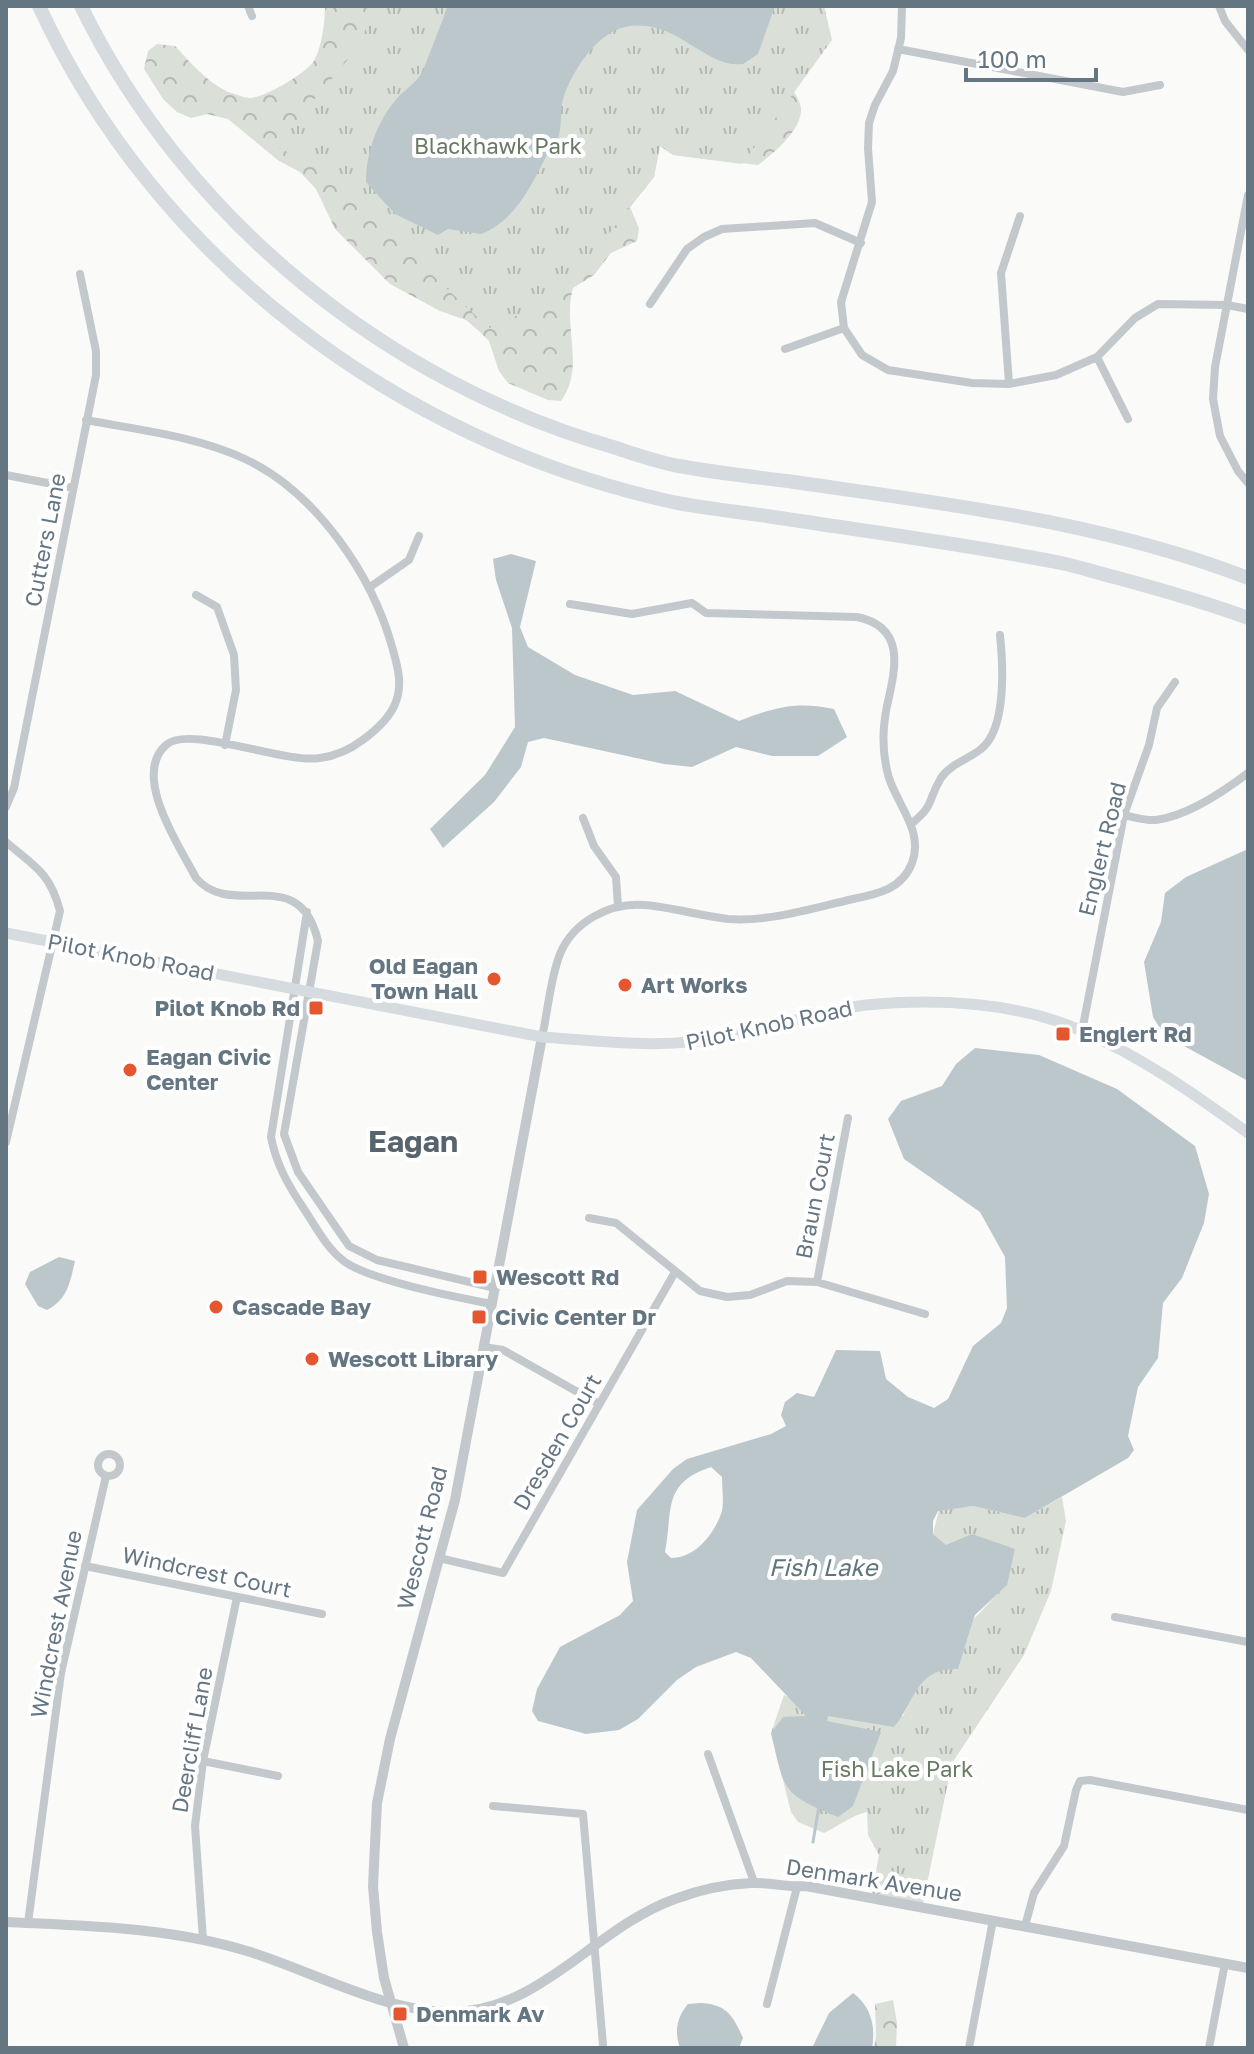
<svg xmlns="http://www.w3.org/2000/svg" width="1254" height="2054" font-family="'Golos Text',sans-serif">
  <style>
    .forest { fill: url(#forest-crowns) }
    .park { fill: url(#park-tufts) }
    .water { fill: #bbc7cb; fill-rule: evenodd }
    .lines { fill: none; stroke-linecap: round; stroke-linejoin: round }
    .stream { stroke: #bbc7cb; stroke-width: 3 }
    .minor { stroke: #c3c8cc; stroke-width: 8 }
    .tertiary { stroke: #c3c8cc; stroke-width: 10 }
    .secondary { stroke: #d6dbdf; stroke-width: 11 }
    .motorway { stroke: #d6dbdf; stroke-width: 14 }
    .poi-dot { fill: #e4572e; stroke: #fff; stroke-width: 3 }
    .labels { text-anchor: middle; stroke-width: 8; stroke-linejoin: round; paint-order: stroke }
    .park-label { font-size: 22px; fill: #687a64; stroke: #fff }
    .street-label { font-size: 22px; fill: #657683; stroke: #fff }
    .poi-label { font-size: 22px; font-weight: bold; fill: #657683; stroke: #fff; text-anchor: start }
    .water-label { font-size: 24px; font-style: italic; fill: #60757c; stroke: #fff }
    .district-label { font-size: 30px; font-weight: bold; fill: #57646e; stroke: #fff }
  </style>
  <defs>
    <pattern id="forest-crowns" width="20" height="18" patternUnits="userSpaceOnUse" patternTransform="scale(2)"><rect width="20" height="18" fill="#dadfd7"/><path d="M2 6a3 3 0 1 1 6 0M12 15a3 3 0 1 1 6 0" fill="none" stroke="#b4b9b4"/></pattern>
    <pattern id="park-tufts" width="24" height="20" patternUnits="userSpaceOnUse" patternTransform="scale(2)"><rect width="24" height="20" fill="#dadfd7"/><path d="M3 7l-1-3M5 7V3M7 7l1-3M15 17l-1-3M17 17v-4M19 17l1-3" fill="none" stroke="#b4b9b4"/></pattern>
  </defs>
  <rect width="100%" height="100%" fill="#fafaf8"/>
  <path class="forest" d="M325,6h123l77,187 269,-101c5,8 9,15 6,25 -5,18 -27,37 -42,48l-85,-10 -13,-9 -6,31 -24,30 9,21 -2,13 -26,12 -17,22 -21,13c-11,38 13,79 -12,113l-13,-1 -40,-17 -9,-12 -10,-30 -9,-9 -14,-12 -26,-9 -50,-27 -55,-55 -19,-40 -16,-17 -21,-11 -51,-42 -21,-5 -16,4 -14,-6 -14,-13 -19,-30 4,-18 9,-7 18,2c15,16 31,35 51,45 6,2 18,7 24,7 16,-1 55,-24 64,-37 8,-14 11,-40 11,-55z
    M893,2000l4,23 -1,25h-22l2,-12 -1,-32z"/>
  <path class="park" d="M374,6h450l8,34 -90,124 -69,-9 -13,-9 -6,31 -95,119 -70,32 -175,-163 -39,-19 85,-101z
    M1062,1497l4,24 -15,70 -27,64 -72,108 -29,140 -52,-5 8,-43 -11,-20 -1,-23c-17,4 -28,14 -43,21l-26,-11 -7,-10 -20,-79 13,-38 44,20 75,1c11,-26 23,-49 55,-48l16,-49 29,-31 12,-39 -69,-3 -13,-12 6,-24 34,-4 52,12z"/>
  <path class="water" d="M448,6h327l-17,48 -15,10c-39,5 -67,-48 -118,-37 -29,6 -54,46 -62,72 -3,12 -1,24 -4,36 -2,7 -6,11 -10,16 -17,32 -32,69 -68,83l-33,-5 -10,6 -43,-21 -29,-32c0,-31 12,-63 34,-87 8,-7 16,-13 22,-22z
    M511,554l25,7 -16,66 8,20 47,28 58,20 42,-4 64,30c36,-14 57,-20 95,-12l13,28 -29,19h-46l-36,-9 -44,20 -28,-3 -120,-26 -16,4 -7,25 -27,35 -51,46 -13,-19 55,-54 30,-48 -3,-99 -16,-48 -3,-21z
    M1248,849v232l-84,-46 -11,-18 -9,-55 17,-40 4,-29 21,-16z
    M975,1048l64,7 78,34 78,57 14,48 -5,29 -22,55 -19,25 -5,55 -20,29 -10,49 6,14 -6,8 -103,60 -52,-12 -35,5 -5,10v13l13,11 26,-11 43,15 -8,36 -32,30 -17,54c-42,-2 -43,33 -64,58l-66,-11 -1,5 54,11 -28,74 -15,11c-58,-24 -53,-26 -67,-84l12,-16 23,-1 -55,-58 -15,-6 -40,15 -19,13 -39,39 -19,11 -33,4 -48,-13 -6,-10 5,-22 23,-42 60,-32 13,-14 -6,-39 10,-52 36,-41 14,-10 84,-25 15,-8 -5,-11 4,-13 12,-9 17,4 22,-47 44,1 6,28 22,18 26,11 14,-9 25,-53 28,-23 6,-15 -2,-51 -25,-45 -76,-53 -16,-40 13,-18 41,-15 14,-22zM711,1467l11,10c0,11 2,24 0,34 -7,22 -26,47 -51,47l-6,-6c8,-42 -3,-69 46,-85z
    M59,1257l16,4c-5,21 -7,38 -28,49l-9,-4 -13,-22 5,-12z
    M853,1993c18,13 23,34 19,55h-60l17,-35z
    M700,2003c26,1 33,12 43,35l-4,10h-59c-6,-17 -3,-31 8,-44z"/>
  <g class="lines">
    <path class="stream" d="M813,1842l6,-36"/>
    <path class="minor" d="M248,6l4,10
      M902,6l-1,32 -8,33 -18,34 -6,18 -1,25 4,54 -31,100 3,26 18,27 26,15 84,13 37,1 47,-9 41,-18 38,-39 23,-14 69,1 21,4
      M1219,6l6,15 23,29
      M898,49l225,43 37,-7
      M1248,195l-33,172 -2,32 7,37 18,35 10,12
      M650,304l37,-55 17,-12 18,-8 93,-6 46,20
      M785,349l59,-21
      M1097,357l31,62
      M1009,384l-8,-111 19,-57
      M86,420c52,10 111,16 159,39 72,34 128,117 148,191 5,18 10,36 2,54 -6,15 -19,26 -31,35 -13,10 -29,17 -44,19 -37,6 -131,-34 -154,-13 -35,31 14,102 30,133 37,43 103,-17 122,63l-34,193 14,38 51,74 28,14 118,28
      M6,475l67,13
      M370,587l39,-27 10,-24
      M196,595l21,12 17,48 2,35 -11,55
      M6,807l8,-19 82,-413v-24l-16,-77
      M1124,815c10,2 22,6 32,5 32,-4 67,-28 92,-47
      M583,818l11,28 22,31 2,30
      M911,824c24,-19 16,-23 30,-46 9,-14 28,-19 40,-29 26,-20 22,-85 19,-114
      M6,842c28,24 44,30 54,69l-54,231
      M307,912l-36,225c5,27 17,48 33,72 12,18 23,40 41,53 28,19 111,35 147,42
      M1082,1031l42,-216 25,-70 8,-37 18,-26
      M542,1037c6,-26 8,-58 18,-83 13,-32 50,-52 84,-49 28,2 56,11 84,14 42,3 85,-11 125,-20 25,-5 49,-10 59,-36 12,-31 -14,-57 -23,-85 -7,-24 -7,-48 -2,-72 8,-36 20,-79 -30,-89l-151,-4 -14,-10 -60,11 -62,-10
      M589,1218l27,5 84,68 27,6 23,-2 37,-14 30,1 108,32
      M817,1282l31,-164
      M484,1347l19,3 96,54
      M98 1465a11 11 0 1 1 22 0a11 11 0 1 1-22 0Z
      M439,1558l64,15 172,-301
      M85,1566l237,48
      M1115,1617l133,25
      M708,1754l46,128
      M203,1761l75,15
      M493,1806l90,8 20,231
      M28,1923l33,-250 45,-197
      M1025,1926l9,-33 30,-47 12,-56 4,-9 10,-1 158,30
      M203,1939l-8,-113 8,-65 34,-164
      M767,2004l30,-117
      M969,2048l24,-128
      M1209,2048l16,-85"/>
    <path class="tertiary" d="M6,1922c80,4 163,5 241,29 63,19 137,61 203,61 91,0 144,-84 225,-113 24,-9 51,-15 77,-16 18,-1 36,5 54,3l442,82
      M404,2048l-20,-70 -7,-46 -4,-46 4,-83 13,-64 65,-239 87,-463"/>
    <path class="secondary" d="M6,933l536,104c67,5 126,13 194,-2 44,-9 86,-25 130,-30 71,-7 151,-3 216,26 60,26 114,64 166,102"/>
    <path class="motorway" d="M39,6c117,254 358,434 629,495 32,7 66,10 99,15 96,15 193,27 289,46 21,4 42,11 62,16 44,12 87,24 130,40
      M81,6c104,213 306,376 532,441 22,7 44,15 66,19 38,7 77,11 115,16 153,22 309,40 454,96"/>
  </g>
  <g class="poi-dot">
    <circle cx="494" cy="979" r="8"/>
    <circle cx="625" cy="985" r="8"/>
    <rect x="308" y="1000" width="16" height="16" rx="4"/>
    <rect x="1055" y="1026" width="16" height="16" rx="4"/>
    <circle cx="130" cy="1070" r="8"/>
    <rect x="472" y="1269" width="16" height="16" rx="4"/>
    <circle cx="216" cy="1307" r="8"/>
    <rect x="471" y="1309" width="16" height="16" rx="4"/>
    <circle cx="312" cy="1359" r="8"/>
    <rect x="392" y="2006" width="16" height="16" rx="4"/>
  </g>
  <g class="labels">
    <g class="park-label">
      <text x="498" y="154">Blackhawk Park</text>
      <text x="897" y="1777">Fish Lake Park</text>
    </g>
    <g class="street-label">
      <text transform="translate(45 540) rotate(-79)" y="8">Cutters Lane</text>
      <text transform="translate(1102 849) rotate(-76)" y="8">Englert Road</text>
      <text transform="translate(131 957) rotate(11)" y="8">Pilot Knob Road</text>
      <text transform="translate(769 1025) rotate(-12)" y="8">Pilot Knob Road</text>
      <text transform="translate(815 1196) rotate(-79)" y="8">Braun Court</text>
      <text transform="translate(557 1442) rotate(-60)" y="8">Dresden Court</text>
      <text transform="translate(422 1538) rotate(-76)" y="8">Wescott Road</text>
      <text transform="translate(207 1572) rotate(12)" y="8">Windcrest Court</text>
      <text transform="translate(56 1624) rotate(-79)" y="8">Windcrest Avenue</text>
      <text transform="translate(192 1740) rotate(-80)" y="8">Deercliff Lane</text>
      <text transform="translate(874 1880) rotate(9)" y="8">Denmark Avenue</text>
    </g>
    <g class="poi-label">
      <text x="478" y="974" text-anchor="end">Old Eagan<tspan x="478" dy="25">Town Hall</tspan></text>
      <text x="641" y="993">Art Works</text>
      <text x="300" y="1016" text-anchor="end">Pilot Knob Rd</text>
      <text x="1079" y="1042">Englert Rd</text>
      <text x="146" y="1065">Eagan Civic<tspan x="146" dy="25">Center</tspan></text>
      <text x="496" y="1285">Wescott Rd</text>
      <text x="232" y="1315">Cascade Bay</text>
      <text x="495" y="1325">Civic Center Dr</text>
      <text x="328" y="1367">Wescott Library</text>
      <text x="416" y="2022">Denmark Av</text>
    </g>
    <g class="water-label">
      <text x="823" y="1576">Fish Lake</text>
    </g>
    <g class="district-label">
      <text x="413" y="1152">Eagan</text>
    </g>
  </g>
  <rect width="1254" height="2054" fill="none" stroke="#657683" stroke-width="16"/>
  <path d="M966 68v12h130v-12" fill="none" stroke="#657683" stroke-width="4"/>
  <text x="978" y="68" font-size="24" fill="#657683" stroke="#ffffff" stroke-width="6" paint-order="stroke">100 m</text>
</svg>
